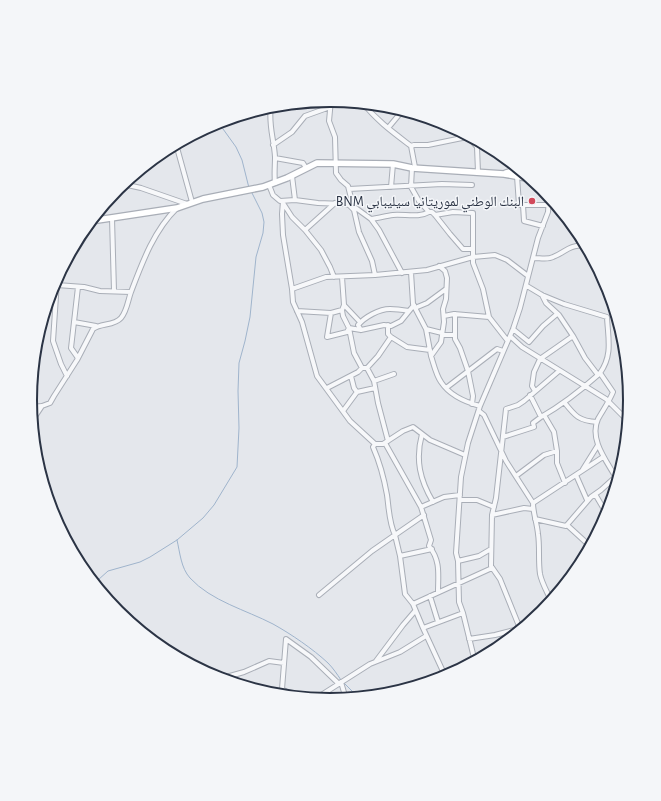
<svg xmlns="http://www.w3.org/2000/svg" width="661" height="801" font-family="'Alegreya Sans','Noto Naskh Arabic',sans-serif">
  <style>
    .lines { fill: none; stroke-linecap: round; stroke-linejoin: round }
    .stream { stroke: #9fb4cc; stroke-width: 1 }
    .street-casing { stroke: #a9aeb7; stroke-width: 6 }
    .secondary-casing { stroke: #a9aeb7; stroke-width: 8 }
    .street { stroke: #f7f8fa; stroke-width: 4 }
    .secondary { stroke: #fff; stroke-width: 5.5 }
    .poi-dot { fill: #d1495b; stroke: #f4f6f9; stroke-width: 1.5 }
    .labels { text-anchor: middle; stroke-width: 3; stroke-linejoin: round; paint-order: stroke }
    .poi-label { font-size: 14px; fill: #2b3445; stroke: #f4f6f9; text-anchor: end }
    .rim { fill: none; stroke: #2b3445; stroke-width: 2 }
  </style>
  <rect width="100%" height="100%" fill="#e4e7ec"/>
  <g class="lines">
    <path class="stream" d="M218,122l18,25 6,13 7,28
      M177,540c3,13 4,28 13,38 21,23 56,32 83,46 18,10 40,25 55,39 5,5 9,11 13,17
      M96,586l2,-6 10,-9 32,-9 10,-5 27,-17 26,-22 11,-13 23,-38 2,-39 -1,-37 1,-28 6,-22 5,-24 6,-60 7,-24 1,-11 -2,-9 -11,-22
      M343,682l16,16"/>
    <defs>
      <path id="street" d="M331,100l-2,21 6,16 1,36 5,7 7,6 5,20 18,13 8,11 23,43
        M363,103c14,18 31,30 48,43l4,21
        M271,106c-3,18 3,33 4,51 0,9 -1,17 0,26
        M388,128l15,-18
        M465,133l12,14 1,25
        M176,144l16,58
        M273,145l19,-13 13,-16 25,-9
        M411,146l3,-1h14l39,-8
        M275,158l28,5 3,5
        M412,168l-1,19 8,14 10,11h3l3,3 15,19 13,15h9
        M292,176l3,24
        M517,176l2,29h4
        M123,184l18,4 46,16
        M269,185l4,10 7,6 15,-1 23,3 26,1 5,1 5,5 5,22 13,29 3,14
        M391,187l2,-23
        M349,189l93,-5 30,1
        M283,201l-1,13 1,21 9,54 1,13 9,20 15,54 33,45 25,23h8l20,-13 10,-4 17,13 35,15
        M283,203l9,14 13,13 16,20 9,17 4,10
        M435,215l18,-3 20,1v50l10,26 6,28 18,23
        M112,218l2,73
        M371,219c7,-1 15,-3 22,-4 12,-1 26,3 36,-3
        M543,226l-19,-5 -1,-16h26
        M305,230l30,-27
        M534,258c6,0 14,2 19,-1 15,-6 13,-11 32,-12v-2
        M439,266l6,5 2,7 -1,21 -3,10 1,13 -3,20 -10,14c3,9 5,19 10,26 9,14 24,20 39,24
        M411,272l2,32 13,25 5,27
        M53,285h4l27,2 16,4 31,1
        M527,286l15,9 22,9 43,13c1,21 6,38 -7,56
        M292,289l34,-12 49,-2 52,-5 46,-13 22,-2 12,5 21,16
        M344,305l16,17
        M415,308l12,-5 19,-14
        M342,310l1,6 6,12 5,25 8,15h5l7,13 4,22 10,38
        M297,311l34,2 11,-3 2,-5 -2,-28
        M331,313l-4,24 20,-5 2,-4 12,2 23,-5 7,1 10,-5 13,-16
        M455,314v25l5,9 8,23 5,25 -1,8
        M444,316l10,-2 35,3
        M74,322l22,4
        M388,325v9l3,3
        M426,329l16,4
        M513,329l16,13 14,-16 14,-12
        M361,330l-3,-5c7,-8 21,-16 32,-16 6,0 13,1 19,2
        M442,335h13
        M510,336l12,11 84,52 23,23
        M78,358l-7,-10 7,-61
        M367,368l11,-12 13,-19 16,10 23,3
        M598,375l2,-2 13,19c-4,10 -10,18 -15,27 -9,20 8,41 17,57
        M67,376l-6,-12 -8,-23 4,-60 38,-61
        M351,376l3,12 3,4
        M374,381l20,-7
        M327,388l31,-16 4,-4
        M446,388l51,-39 6,2
        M535,391l-3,-5 2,-14 6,-13 33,-23
        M530,395l11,22c21,-12 39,-26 57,-42l-13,-17 -12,-22 -14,-21 -13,-12 -4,-8
        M564,402c11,14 15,19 33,20
        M31,407l11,-1
        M343,411l14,-19 18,-4
        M479,411l5,4 22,46 27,42c0,10 4,20 5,31 2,13 0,26 2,40 2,10 8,19 12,29
        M544,415l10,17 3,19
        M32,421l10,-15 8,-3 4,-7 23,-36 16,-31c8,-6 21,-3 28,-11 6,-7 7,-18 10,-26 11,-29 23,-62 46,-84
        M422,434c-7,26 -2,46 11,68
        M503,437l31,-10 -1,-4 8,-6
        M385,443l36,64 23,-10 16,-2
        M583,469l15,-24
        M576,475l11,25
        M516,476l28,-21 13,-4v12l8,20
        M595,494l13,22
        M460,500h17l17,7
        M533,503l70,-46
        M421,507l10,33 -2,6c12,15 9,29 9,46
        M424,515l-29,20 5,21 5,38 8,10 79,-36
        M492,515l32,-7 9,1
        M535,519l31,7 25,-29 10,-7 21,-19
        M567,525l24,22
        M400,556l32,-7
        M458,561l21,-5 12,-7
        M319,595l53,-44 23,-16c-6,-12 -6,-26 -8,-40 -3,-17 -7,-32 -14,-48l2,-3
        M430,596l8,26
        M413,604l10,24 40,-15
        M423,628l23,50
        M521,631l-21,-52 -9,-13 1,-51 4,-17 10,-89 12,-4 6,-4 35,-30
        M469,639l26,-4 31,-8
        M376,661l27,-36 12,-14
        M475,662l-12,-49 -4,-11 -1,-41 -2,-8 5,-76 7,-34 12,-37 33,-77 7,-21 18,-70 10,-26 1,-16
        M219,679l25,-7 25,-11 15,2
        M341,682l5,17
        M279,696l3,-7
        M295,697l-13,-8 4,-50 25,18 28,27
        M315,699l55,-35 30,-12 26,-16"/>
      <path id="secondary" d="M506,173l14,-4
        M91,221l86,-13 26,-9 60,-12 24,-9 30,-15 76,1 19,4 92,6 28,5"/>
    </defs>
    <use href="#street" class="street-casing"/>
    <use href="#secondary" class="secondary-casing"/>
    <use href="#street" class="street"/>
    <use href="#secondary" class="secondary"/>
  </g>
  <circle class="poi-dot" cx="532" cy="201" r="4"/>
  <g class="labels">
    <g class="poi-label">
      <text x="524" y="206">BNM البنك الوطني لموريتانيا سيليبابي</text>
    </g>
  </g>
  <path d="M0 0H661V801H0ZM37 400a293 293 0 1 1 586 0a293 293 0 1 1-586 0Z" fill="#f4f6f9" fill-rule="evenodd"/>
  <path class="rim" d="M37 400a293 293 0 1 1 586 0a293 293 0 1 1-586 0Z"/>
</svg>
